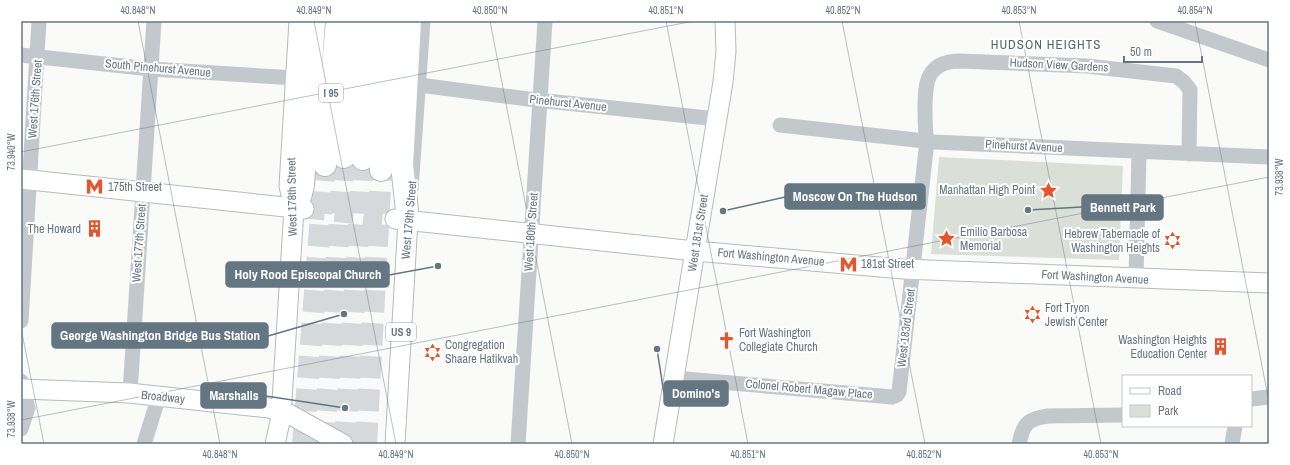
<svg xmlns="http://www.w3.org/2000/svg" width="1290" height="465" font-family="'Archivo Narrow',sans-serif">
  <style>
    .green { fill: #dadfd7 }
    .lines { fill: none; stroke-linecap: round; stroke-linejoin: round }
    .major-tunnel { stroke: #d5d9db; stroke-width: 19; stroke-dasharray: 19 10; stroke-linecap: butt }
    .highway-tunnel { stroke: #d5d9db; stroke-width: 22; stroke-dasharray: 22 11; stroke-linecap: butt }
    .major-casing { stroke: #b5babe; stroke-width: 21 }
    .highway-casing { stroke: #b4b9bd; stroke-width: 24 }
    .minor { stroke: #c3c8cc; stroke-width: 15 }
    .major { stroke: #fff; stroke-width: 19 }
    .highway { stroke: #fff; stroke-width: 22 }
    .ticks { fill: none; stroke: #657683; stroke-width: 1; stroke-opacity: 0.45 }
    .labels { text-anchor: middle; stroke-width: 4; stroke-linejoin: round; paint-order: stroke }
    .shield { fill: #fff; stroke: #939fa8; stroke-width: 1 }
    .shield-label { font-size: 11px; font-weight: bold; fill: #657683 }
    .street-label { font-size: 12px; fill: #657683; stroke: #fff }
    .poi-label { font-size: 12px; fill: #657683; stroke: #fff; text-anchor: start }
    .neighbourhood-label { font-size: 13px; letter-spacing: 1px; fill: #57646e; stroke: #fff }
    .leader { fill: none; stroke: #657683; stroke-width: 1.5 }
    .callout-dot { fill: #657683; stroke: #fff; stroke-width: 1.5 }
    .callout { fill: #657683; stroke: #657683; stroke-width: 1.5 }
    .callout-label { font-size: 13px; text-anchor: middle; font-weight: bold; fill: #fff }
    .neatline { fill: none; stroke: #657683; stroke-width: 1.5 }
    .ticks-label { font-size: 10px; text-anchor: middle; fill: #657683 }
  </style>
  <rect width="100%" height="100%" fill="#fafaf8"/>
  <path class="green" d="M939,157l184,9 -4,94 -188,-6z"/>
  <g class="lines">
    <path class="major-tunnel" d="M306,209l89,10"/>
    <path class="highway-tunnel" d="M303,444l22,-279
      M324,444l20,-287
      M345,444l18,-285
      M366,444l15,-274"/>
    <defs>
      <path id="major" d="M21,179l283,30
        M395,219l300,32 208,18 366,14
        M21,389l108,4 140,15 20,6 54,30
        M275,444l6,-27 13,-209 -5,-22 10,-165
        M395,444l13,-224
        M663,444l60,-362 3,-31 -1,-30"/>
      <path id="highway" d="M344,157l9,-136
        M363,159l6,-138
        M325,165l12,-144
        M381,170l8,-149
        M294,208l6,-11 3,-12 11,-164
        M408,220l-6,-55 8,-144"/>
    </defs>
    <use href="#major" class="major-casing"/>
    <use href="#highway" class="highway-casing"/>
    <path class="minor" d="M1157,21l112,39
      M21,55l130,14 145,9
      M419,85l109,14 189,20
      M780,125l154,17 335,15
      M411,189l12,-168
      M1136,278l3,-126
      M21,321l18,-300
      M674,378l218,19 5,-2 2,-3 28,-251c-2,-10 -2,-20 -2,-31 0,-27 1,-48 34,-49l128,5 89,10 8,6 6,8 -1,64
      M21,381l7,27 -7,21
      M130,393l24,-372
      M1251,399l18,-2
      M144,444l15,-48
      M518,444l27,-423
      M1019,444c4,-20 8,-25 29,-28l75,-1
      M1232,444l3,-18"/>
    <use href="#major" class="major"/>
    <use href="#highway" class="highway"/>
  </g>
  <path class="ticks" d="M138,21l82,423M314,21l82,423M490,21l82,423M666,21l82,423M842,21l83,423M1019,21l82,423M1195,21l74,381M21,152l673,-131M21,328l23,116M21,420l1248,-243"/>
  <defs>
    <symbol id="metro-bare" viewBox="-9 -9 18 18"><path d="M-5.5 5V-5H-3L0 0L3-5H5.5V5H3V-.5L0 4L-3-.5V5Z" fill="#e4572e" stroke="#fff" stroke-width="2.5" paint-order="stroke"/></symbol>
    <symbol id="sight-bare" viewBox="-9 -9 18 18"><path d="M0-6L1.8-2.2L6-1.7L2.9 1.2L3.7 5.4L0 3.3L-3.7 5.4L-2.9 1.2L-6-1.7L-1.8-2.2Z" fill="#e4572e" stroke="#fff" stroke-width="2.5" paint-order="stroke"/></symbol>
    <symbol id="building-bare" viewBox="-9 -9 18 18"><path d="M-4-6H4V6H1V3H-1V6H-4ZM-2.5-4.3h1.7v1.8h-1.7ZM.8-4.3h1.7v1.8H.8ZM-2.5-1h1.7V.8h-1.7ZM.8-1h1.7V.8H.8Z" fill="#e4572e" stroke="#fff" stroke-width="2.5" paint-order="stroke"/></symbol>
    <symbol id="synagogue-bare" viewBox="-9 -9 18 18"><path d="M0-6.5L5.6 3.2H-5.6ZM0 6.5L5.6-3.2H-5.6Z" fill="#e4572e" stroke="#fff" stroke-width="2.5" paint-order="stroke"/></symbol>
    <symbol id="church-bare" viewBox="-9 -9 18 18"><path d="M-1.2-6h2.4v3.5h3.3v2.4h-3.3V6h-2.4V-.1h-3.3v-2.4h3.3Z" fill="#e4572e" stroke="#fff" stroke-width="2.5" paint-order="stroke"/></symbol>
  </defs>
  <g fill-rule="evenodd">
    <use href="#metro-bare" x="82" y="174" width="25" height="25"/>
    <use href="#sight-bare" x="1036" y="178" width="25" height="25"/>
    <use href="#building-bare" x="82" y="216" width="25" height="25"/>
    <use href="#sight-bare" x="934" y="226" width="25" height="25"/>
    <use href="#synagogue-bare" x="1160" y="228" width="25" height="25"/>
    <use href="#metro-bare" x="836" y="252" width="25" height="25"/>
    <use href="#synagogue-bare" x="1020" y="302" width="25" height="25"/>
    <use href="#church-bare" x="714" y="328" width="25" height="25"/>
    <use href="#building-bare" x="1208" y="334" width="25" height="25"/>
    <use href="#synagogue-bare" x="420" y="340" width="25" height="25"/>
  </g>
  <g class="labels">
    <g class="shield">
      <rect x="319" y="84" width="24" height="18" rx="3"/>
      <rect x="386" y="323" width="30" height="18" rx="3"/>
    </g>
    <g class="shield-label">
      <text x="331" y="97">I 95</text>
      <text x="401" y="336">US 9</text>
    </g>
    <g class="street-label">
      <text transform="translate(1059 65) rotate(3)" y="4">Hudson View Gardens</text>
      <text transform="translate(158 68) rotate(5)" y="4">South Pinehurst Avenue</text>
      <text transform="translate(35 99) rotate(-86)" y="4">West 176th Street</text>
      <text transform="translate(568 103) rotate(6)" y="4">Pinehurst Avenue</text>
      <text transform="translate(1024 146) rotate(3)" y="4">Pinehurst Avenue</text>
      <text transform="translate(292 197) rotate(-91)" y="4">West 178th Street</text>
      <text transform="translate(409 220) rotate(-85)" y="4">West 179th Street</text>
      <text transform="translate(531 232) rotate(-86)" y="4">West 180th Street</text>
      <text transform="translate(698 233) rotate(-81)" y="4">West 181st Street</text>
      <text transform="translate(139 243) rotate(-86)" y="4">West 177th Street</text>
      <text transform="translate(771 257) rotate(5)" y="4">Fort Washington Avenue</text>
      <text transform="translate(1095 277) rotate(3)" y="4">Fort Washington Avenue</text>
      <text transform="translate(906 328) rotate(-83)" y="4">West 183rd Street</text>
      <text transform="translate(809 389) rotate(5)" y="4">Colonel Robert Magaw Place</text>
      <text transform="translate(163 397) rotate(6)" y="4">Broadway</text>
    </g>
    <g class="poi-label">
      <text x="108" y="191">175th Street</text>
      <text x="1035" y="194" text-anchor="end">Manhattan High Point</text>
      <text x="81" y="233" text-anchor="end">The Howard</text>
      <text x="960" y="236">Emilio Barbosa<tspan x="960" dy="14">Memorial</tspan></text>
      <text x="1160" y="238" text-anchor="end">Hebrew Tabernacle of<tspan x="1160" dy="14">Washington Heights</tspan></text>
      <text x="861" y="268">181st Street</text>
      <text x="1045" y="312">Fort Tryon<tspan x="1045" dy="14">Jewish Center</tspan></text>
      <text x="739" y="337">Fort Washington<tspan x="739" dy="14">Collegiate Church</tspan></text>
      <text x="1207" y="344" text-anchor="end">Washington Heights<tspan x="1207" dy="14">Education Center</tspan></text>
      <text x="445" y="349">Congregation<tspan x="445" dy="14">Shaare Hatikvah</tspan></text>
    </g>
    <g class="neighbourhood-label">
      <text x="1046" y="49">HUDSON HEIGHTS</text>
    </g>
  </g>
  <path class="leader" d="M723 211L785 197M1028 210L1082 207M438 266L389 275M344 314L268 336M657 349L664 394M345 408L266 396"/>
  <g class="callout-dot">
    <circle cx="723" cy="211" r="4"/>
    <circle cx="1028" cy="210" r="4"/>
    <circle cx="438" cy="266" r="4"/>
    <circle cx="344" cy="314" r="4"/>
    <circle cx="657" cy="349" r="4"/>
    <circle cx="345" cy="408" r="4"/>
  </g>
  <g class="callout">
    <rect x="785" y="184" width="140" height="25" rx="4"/>
    <rect x="1082" y="195" width="81" height="25" rx="4"/>
    <rect x="226" y="262" width="163" height="25" rx="4"/>
    <rect x="52" y="323" width="216" height="25" rx="4"/>
    <rect x="664" y="381" width="64" height="25" rx="4"/>
    <rect x="201" y="383" width="65" height="25" rx="4"/>
  </g>
  <g class="callout-label">
    <text x="855" y="201">Moscow On The Hudson</text>
    <text x="1123" y="212">Bennett Park</text>
    <text x="308" y="279">Holy Rood Episcopal Church</text>
    <text x="160" y="340">George Washington Bridge Bus Station</text>
    <text x="696" y="398">Domino's</text>
    <text x="234" y="400">Marshalls</text>
  </g>
  <rect width="1290" height="465" fill="none" stroke="#ffffff" stroke-width="44"/>
  <rect x="1122" y="375" width="130" height="52" fill="#ffffff" stroke="#c1c8cd"/>
  <rect x="1130" y="388" width="20" height="6" fill="#ffffff" stroke="#c1c8cd"/>
  <text x="1158" y="395" font-size="12" fill="#657683">Road</text>
  <rect x="1130" y="405" width="20" height="12" fill="#dadfd7" stroke="#c1c8cd"/>
  <text x="1158" y="415" font-size="12" fill="#657683">Park</text>
  <path d="M1124 56v6h78v-6" fill="none" stroke="#657683" stroke-width="2"/>
  <text x="1130" y="56" font-size="12" fill="#657683" stroke="#ffffff" stroke-width="3" paint-order="stroke">50 m</text>
  <rect x="22" y="22" width="1246" height="421" class="neatline"/>
  <g class="ticks-label">
    <text x="138" y="14">40.848°N</text>
    <text x="314" y="14">40.849°N</text>
    <text x="490" y="14">40.850°N</text>
    <text x="666" y="14">40.851°N</text>
    <text x="843" y="14">40.852°N</text>
    <text x="1019" y="14">40.853°N</text>
    <text x="1195" y="14">40.854°N</text>
    <text transform="translate(11 152) rotate(-90)" y="4">73.940°W</text>
    <text transform="translate(1279 177) rotate(-90)" y="4">73.938°W</text>
    <text transform="translate(11 419) rotate(-90)" y="4">73.938°W</text>
    <text x="220" y="458">40.848°N</text>
    <text x="396" y="458">40.849°N</text>
    <text x="572" y="458">40.850°N</text>
    <text x="748" y="458">40.851°N</text>
    <text x="924" y="458">40.852°N</text>
    <text x="1101" y="458">40.853°N</text>
  </g>
</svg>
